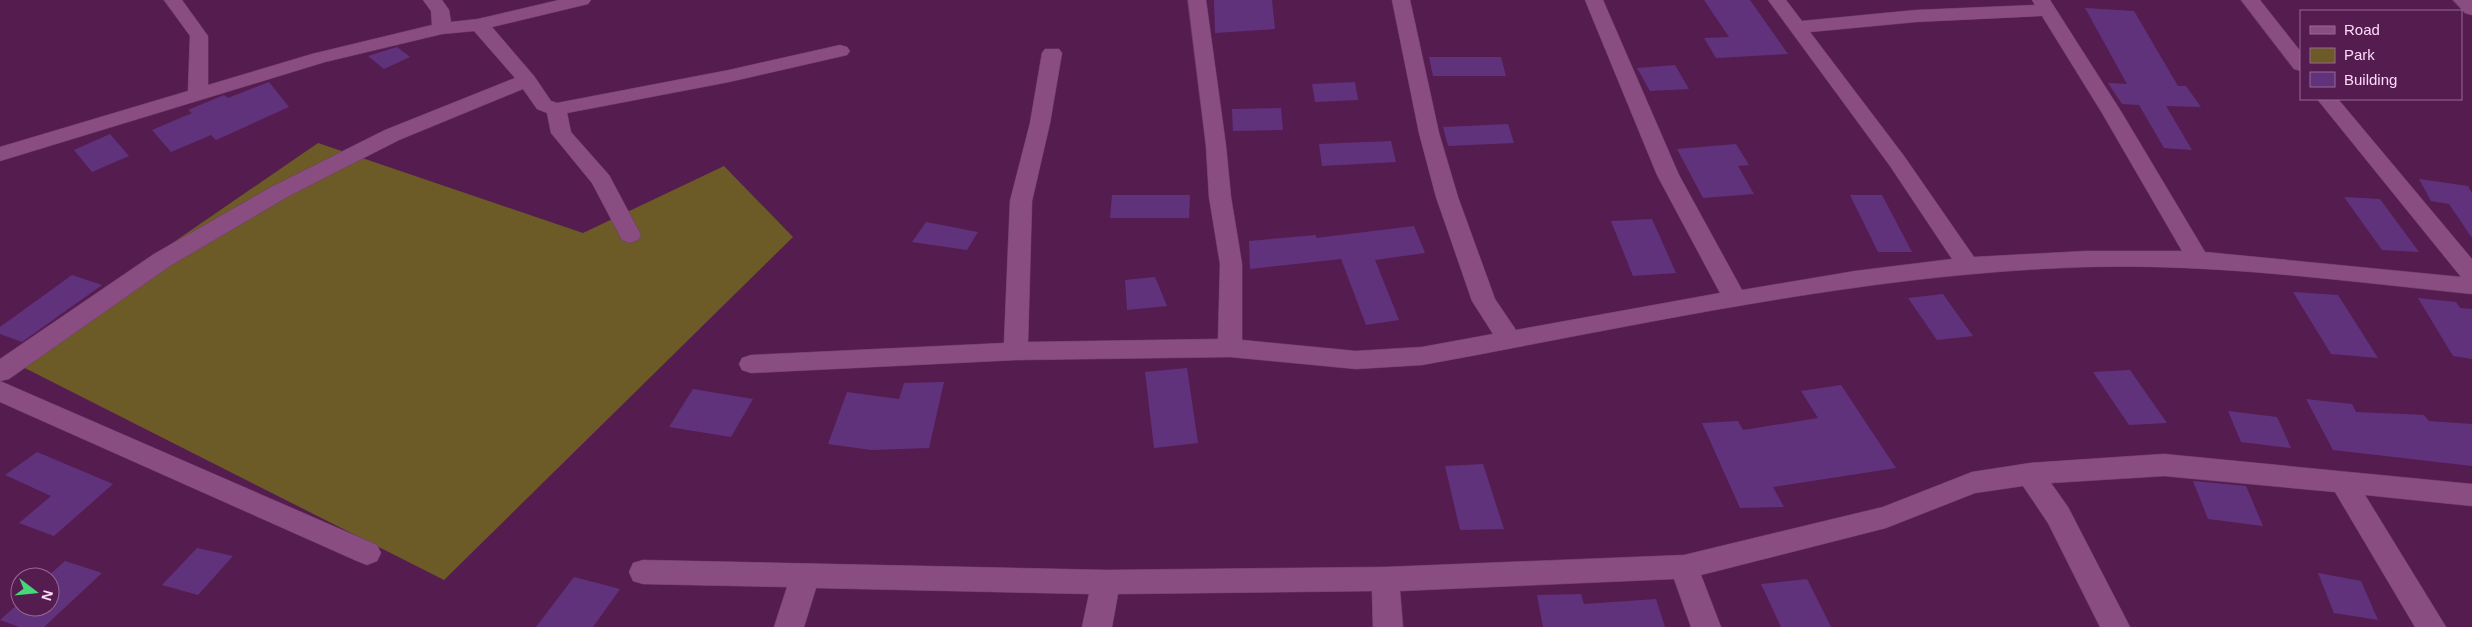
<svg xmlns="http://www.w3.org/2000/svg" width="2472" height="627" font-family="Helvetica,sans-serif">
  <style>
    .green { fill: #6c5b26 }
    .building { fill: #61327c }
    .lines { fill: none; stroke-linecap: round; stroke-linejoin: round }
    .minor-casing { stroke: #6f3d6c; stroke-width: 1 }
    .minor { fill: #894d82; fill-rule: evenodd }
  </style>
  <rect width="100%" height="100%" fill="#551c50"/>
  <path class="green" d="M318,143l265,90 141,-67 69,71 -349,343 -439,-222z"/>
  <path class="building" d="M1214,0h58l3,29 -60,4z
    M1704,0h46l38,54 -72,4 -12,-20 25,-1z
    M2085,8l49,3 44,75h8l15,21 -35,-1 26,44 -28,-2 -25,-43 -17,-1 -14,-21 19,1z
    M397,47l13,10 -26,12 -16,-13z
    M1429,57h72l5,19h-73z
    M1675,65l14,24 -39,2 -13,-23z
    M269,82l20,25 -73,33 -5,-5 -40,17 -19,-22 40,-17 -4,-3 36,-15 4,3z
    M1355,82l3,18 -43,2 -3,-18z
    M1281,108l2,22 -50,1 -1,-22z
    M1508,124l6,19 -66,3 -5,-19z
    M110,134l19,22 -37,16 -18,-22z
    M1391,141l5,21 -74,4 -3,-22z
    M1736,144l13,21 -11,1 16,28 -51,4 -26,-49z
    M2419,179l49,7 4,7v45l-23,-34 -18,-3z
    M1112,195h78l-1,23h-79z
    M1850,195h32l30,57h-34z
    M2344,197l36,2 39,53 -37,-2z
    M1652,219l24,54 -43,3 -22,-55z
    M926,222l52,10 -11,18 -55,-8z
    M1414,226l11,27 -50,7 24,60 -33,5 -25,-66 -91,10 -1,-28 67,-6v3z
    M72,275l30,10 -80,57 -22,-8v-7z
    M1155,277l12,29 -40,4 -2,-30z
    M2293,292l45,3 40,63 -47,-4z
    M1943,294l30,42 -36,4 -29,-42z
    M2418,298l38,4 4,6 12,1v50l-19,-3z
    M1187,368l11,75 -44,5 -9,-76z
    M2130,370l37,53 -38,2 -36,-53z
    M944,382l-15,66 -58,2 -43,-6 19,-52 52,7 5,-16z
    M1841,385l55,83 -123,19 11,20 -44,1 -38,-85 36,-2 5,9 75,-12 -17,-27z
    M693,389l60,10 -22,38 -62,-10z
    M2306,399l46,5 4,8 68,3 5,6 43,3v42l-139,-16z
    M2228,411l49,6 14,31 -50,-6z
    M37,452l76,32 -59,52 -35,-13 32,-27 -46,-21z
    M1483,464l21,65 -44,1 -15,-64z
    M2193,481l53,5 17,40 -55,-7z
    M197,548l36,8 -35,39 -36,-10z
    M65,561l37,12 -58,54h-25l-19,-7 20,-18v5h30v-30h-3z
    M2318,573l43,8 17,39 -44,-7z
    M574,577l46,12 -27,38h-57z
    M1807,579l24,48h-50l-20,-43z
    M1581,594l3,10 72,-5 9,28h-122l-6,-32z"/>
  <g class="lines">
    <defs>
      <path id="minor" d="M164,0h18l26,36v49l104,-31 120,-29 -1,-14 -8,-11h19l7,10 2,12 27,-3 81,-19h32l-3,4 -96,23 42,49 17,25 6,2 172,-33 111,-25 7,2 3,4 -3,4 -118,27 -162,31 4,19 38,43 32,60 -3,5 -8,3 -8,-3 -30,-57 -41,-50 -4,-20 -10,-4 -14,-20 -124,51 -110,56 -119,70 -161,113 -9,2v-22l154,-105 119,-68 112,-56 130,-52 -41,-47 -32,3 -117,28 -325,99v-14l188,-56 2,-55z
        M1188,0h18l20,146 5,51 11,67v76l114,11 66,-4 71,-13 -21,-33 -36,-104 -17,-64 -27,-133h18l29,133 19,64 37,102 21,31 204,-37 -63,-118 -72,-175h18l76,175 63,115 113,-19 97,-12 -62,-93 -122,-166h18l16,21 114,-11 119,-5 -3,-5h18l72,113 83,139 256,25 -144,-178h21l134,160v35c-129,-13 -258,-31 -387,-27 -224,7 -444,58 -663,98l-66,4 -126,-12 -214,3 -265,13 -9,-3 -3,-6 3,-6 9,-3 253,-12 6,-142 20,-78 12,-70 3,-4h14l3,4 -12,70 -18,78 -4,141 190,-3 2,-75 -11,-67 -3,-51zM2042,16l60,97 80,138h-96l-112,6 -70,-101 -94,-124 106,-10z
        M2241,0h19l41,52v19l-7,-2z
        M2453,0h19v15l-7,-2z
        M0,381l377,164 4,8 -4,8 -10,4 -10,-4 -357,-159z
        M2164,454l308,30v22l-107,-11 81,132h-31l-80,-135 -171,-16 -113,7 17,24 62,120h-30l-52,-104 -25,-37 -48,7 -89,35 -185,47 20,52h-30l-17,-48 -274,12 3,36h-30l-1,-36 -254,3 -6,33h-30l7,-33 -273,-6 -12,39h-30l13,-40 -144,-3 -10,-3 -4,-9 4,-9 10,-3 463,10 279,-3 299,-12 199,-48 89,-35 58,-9z"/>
    </defs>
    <use href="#minor" class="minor-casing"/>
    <use href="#minor" class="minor"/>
  </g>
  <rect x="2300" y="10" width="162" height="90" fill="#551c50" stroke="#986893"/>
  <rect x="2310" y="26" width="25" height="8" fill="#894d82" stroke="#986893"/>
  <text x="2344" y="35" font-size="15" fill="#fddaf8">Road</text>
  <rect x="2310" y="48" width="25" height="15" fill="#6c5b26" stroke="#986893"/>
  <text x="2344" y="60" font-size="15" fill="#fddaf8">Park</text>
  <rect x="2310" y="72" width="25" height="15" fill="#61327c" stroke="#986893"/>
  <text x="2344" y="85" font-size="15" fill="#fddaf8">Building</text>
  <g transform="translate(35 592) rotate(106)"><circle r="24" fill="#551c50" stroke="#986893"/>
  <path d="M0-4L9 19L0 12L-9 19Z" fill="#46d779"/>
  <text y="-8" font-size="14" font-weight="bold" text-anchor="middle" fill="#fddaf8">N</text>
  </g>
</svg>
